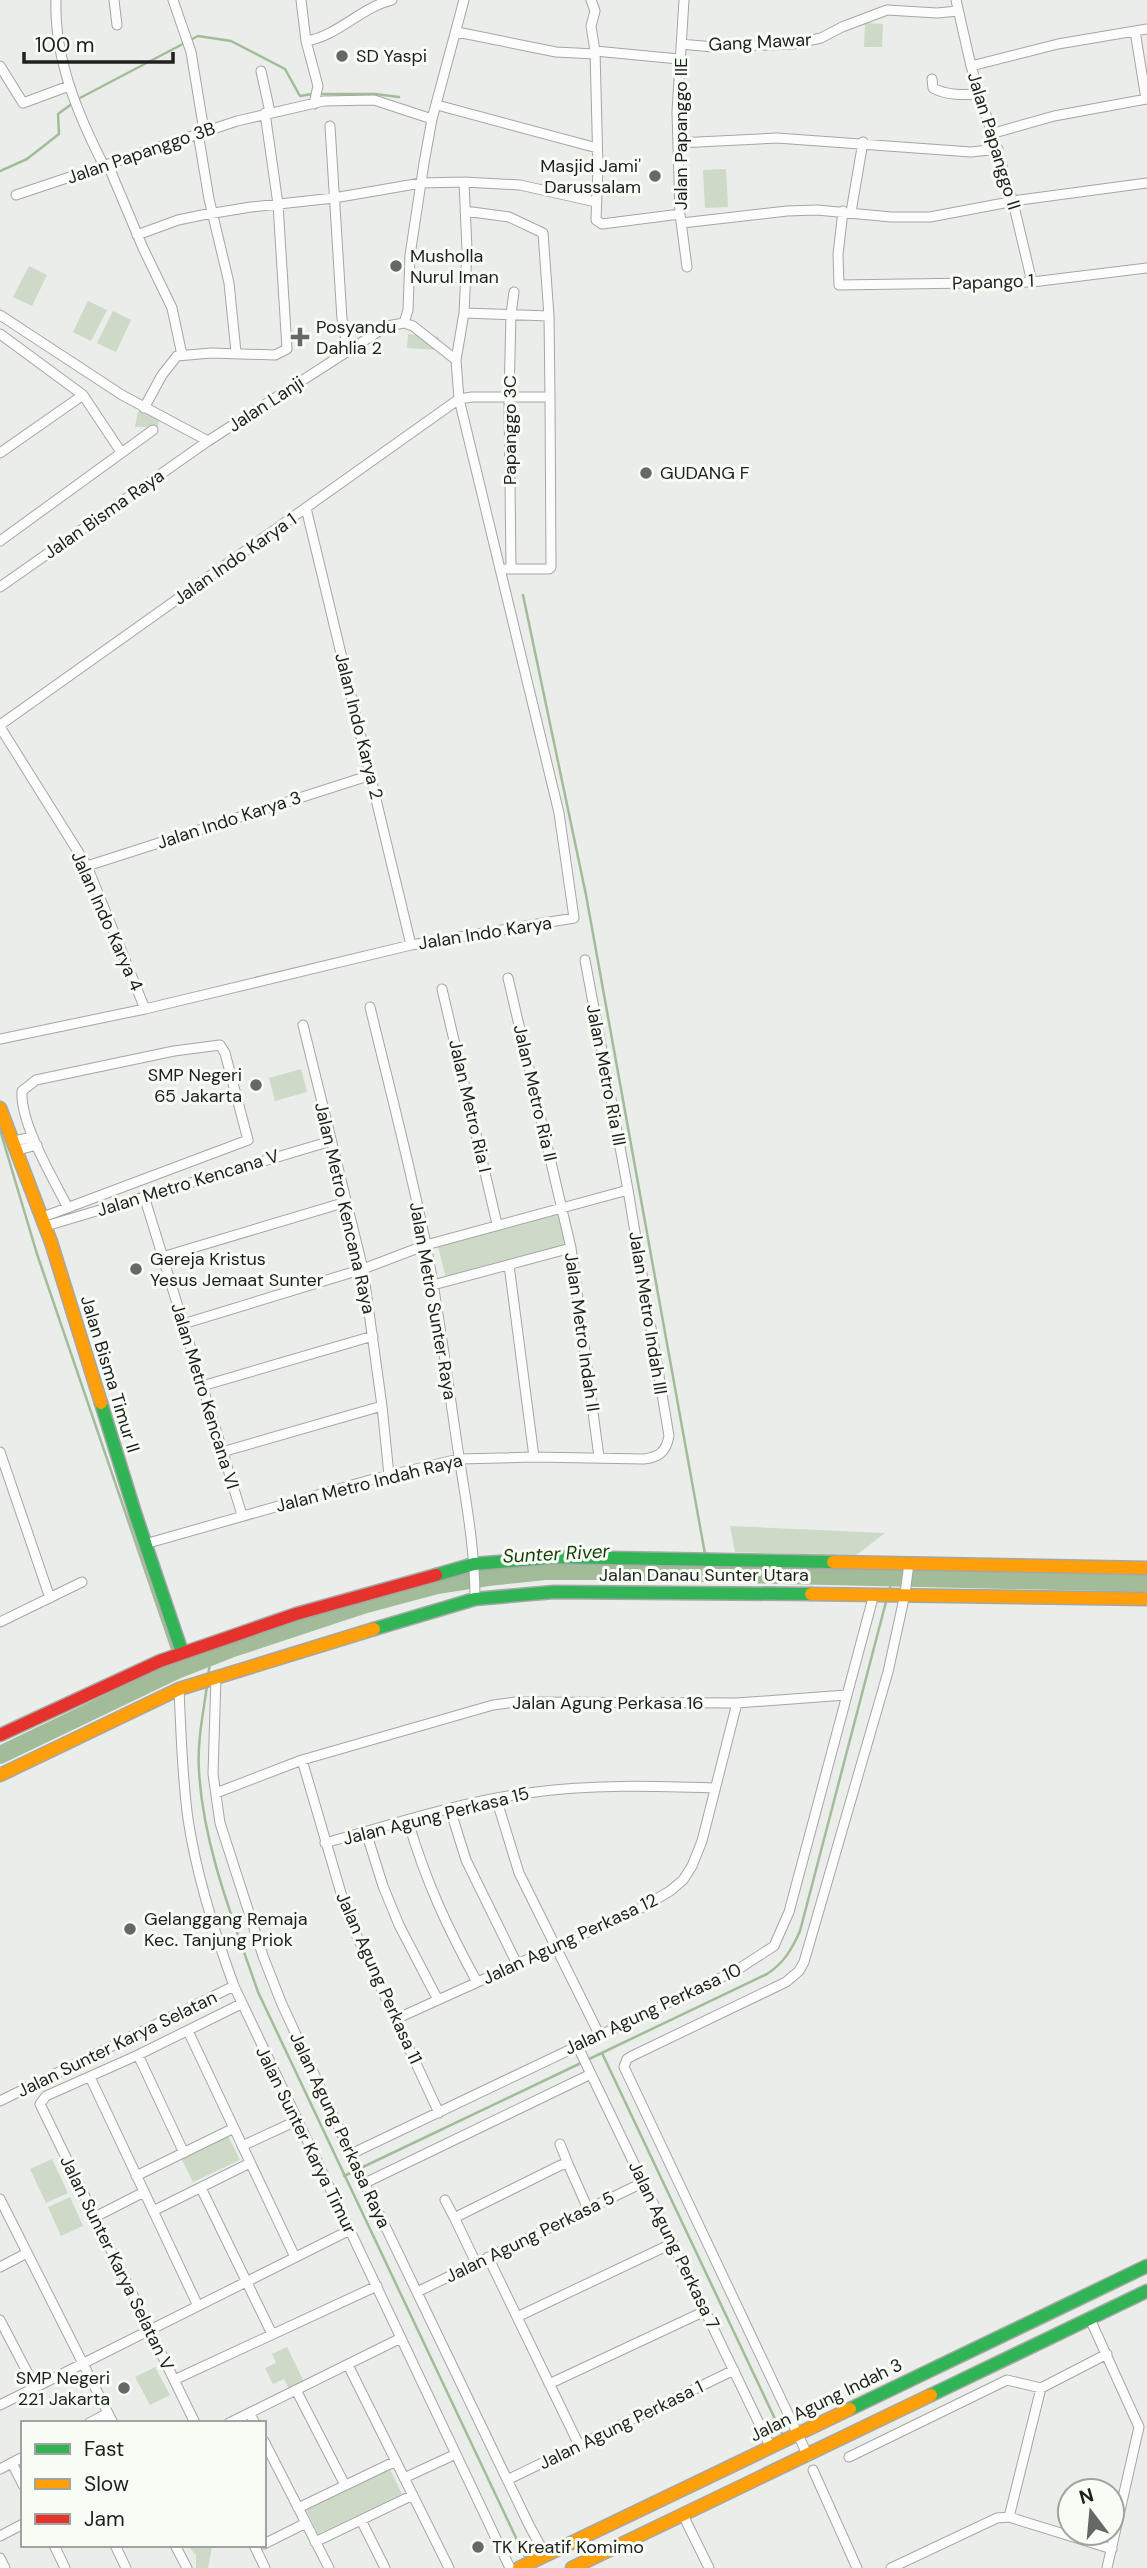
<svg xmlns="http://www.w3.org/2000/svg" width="1147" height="2568" font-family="'DM Sans',sans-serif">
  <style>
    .green { fill: #ccdac7 }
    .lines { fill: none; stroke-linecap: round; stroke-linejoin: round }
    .stream { stroke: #a2bc99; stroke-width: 2.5 }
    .river { stroke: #a2bc99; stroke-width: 18 }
    .street-casing { stroke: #a5a7a4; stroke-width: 11 }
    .fast-casing { stroke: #a5a7a4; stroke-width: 15 }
    .slow-casing { stroke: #a5a7a4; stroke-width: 15 }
    .jam-casing { stroke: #a5a7a4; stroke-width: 15 }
    .street { stroke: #fcfcfc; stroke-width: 9 }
    .fast { stroke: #30b455; stroke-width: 12 }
    .slow { stroke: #ff9f0a; stroke-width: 12 }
    .jam { stroke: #e5322d; stroke-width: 12 }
    .poi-dot { fill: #656864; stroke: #f7fcf5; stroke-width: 2.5 }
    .labels { text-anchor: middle; stroke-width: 6; stroke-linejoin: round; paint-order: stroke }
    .street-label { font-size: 18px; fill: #1e201d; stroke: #f7fcf5 }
    .poi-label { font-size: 18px; fill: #1e201d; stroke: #f7fcf5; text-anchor: start }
    .water-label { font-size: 19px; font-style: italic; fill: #183b08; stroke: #f7fcf5 }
  </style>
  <rect width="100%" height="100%" fill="#eaede9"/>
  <path class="green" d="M865,23l18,1 -1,23h-18z
    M726,169l2,38 -23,1 -2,-38z
    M29,266l18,9 -15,31 -19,-9z
    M88,301l19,9 -16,31 -18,-9z
    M113,311l18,9 -15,32 -19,-9z
    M408,334l31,3 -1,13 -31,-2z
    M138,411l21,7 -1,9h-23z
    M301,1069l6,23 -32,9 -6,-23z
    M559,1211l9,35 -122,32 -9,-35z
    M730,1526l155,7 -30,23 -120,-4z
    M708,1562l186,1 -1,13 -184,-5z
    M228,2136l12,24 -47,22 -12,-24z
    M52,2159l16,34 -22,10 -16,-34z
    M70,2197l13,29 -22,10 -13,-29z
    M287,2347l17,35 -15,7 -5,-10 -11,5 -8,-16 11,-5 -4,-9z
    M155,2367l15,28 -20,10 -15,-28z
    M389,2467l13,27 -84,40 -13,-27z
    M187,2545h33l-8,2 -4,21h-12v-13z"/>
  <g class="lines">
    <path class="stream" d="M319,94h56l24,3
      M78,99l120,-63 33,5 54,28 15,27 12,-2
      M0,171l27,-12 32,-25 -1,-20 15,-11
      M523,595l63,300 119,659
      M0,1130l37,124 136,398
      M706,1564l2,9
      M890,1588l2,-11
      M175,1659l4,10
      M208,1676l3,-19
      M207,1686c-4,28 -10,57 -8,85 4,75 35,151 59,221l268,567
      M602,2053l182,385
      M587,2060l180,-86c17,-11 25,-25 33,-43l87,-333
      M344,2176l237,-113"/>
    <path class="river" d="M0,1755l179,-86 51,-20 136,-45 71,-19 51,-8 57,-6h58l544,12"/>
    <defs>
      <path id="street" d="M56,0c-2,58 22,115 48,166
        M114,0l3,25
        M173,0l18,52 13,79
        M301,0l5,41 12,45 -4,18
        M591,0l4,11 -4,15 4,25 3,116 -2,53 6,4 78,-10
        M684,0l-7,112 3,102 7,53
        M956,0l15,66 42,136 19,80
        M1135,31l11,68
        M457,32l99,20 39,2
        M306,41c32,-5 54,-33 86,-41
        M681,44l32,3 79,-3 29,-6 21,-11 45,-17 50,3 21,-2
        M595,51l84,8
        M0,66l23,37 46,-17
        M971,66l87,-22 89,-15
        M261,71l9,41
        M932,79l1,9c12,7 33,8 47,5
        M437,105l160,43
        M330,126l12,193 6,31
        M198,133l11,66 20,84 7,69
        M994,133l60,-17 93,-17
        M678,143l99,-5 194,14 27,-3
        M108,165l35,83 29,60 10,47
        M16,195l221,-74 87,-20 50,-1 58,19
        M465,211l44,6 34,16 6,83
        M843,211l-5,43 1,31 193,-3 115,-14
        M851,212l12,-70
        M682,223l105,-12 30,-1 74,7h39l90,-17 127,-17
        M137,235l41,-15 24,-5 49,-8 83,-9 87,-15 43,-1 56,3 76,17
        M0,315l122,80 86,46
        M404,323l4,-13 2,-55 14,-92 8,-44 32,-119
        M0,334l83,61 38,57
        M144,408l18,-33 15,-19 34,-3 64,2 12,-6 -9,-145 -13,-91
        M0,453l83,-58
        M306,508l105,437
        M0,541l153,-111
        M506,569h43l2,-2 -1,-170
        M511,569l-2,-172 2,-83 3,-22
        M0,587l208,-146 179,-115 17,-3 9,3 43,34
        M0,725l459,-326 13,-2h78l-1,-81 -85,-3
        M0,727l87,139 58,143
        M87,866l284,-91
        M508,978l63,270 28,209
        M442,989l55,235
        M370,1007c19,79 40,158 56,238 12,61 20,123 29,185 8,57 20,111 20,169
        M303,1025l60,244 19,137 7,69
        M0,1039l145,-30 266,-64 163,-27 -15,-105 -100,-414 -3,-39 8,-47 3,-64 -3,-67
        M14,1141l19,-4
        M18,1150l19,-5
        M144,1196l98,319
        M43,1217l205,-77 -23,-87 -5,-8 -46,6 -138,29 -14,11c-2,33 31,87 46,117
        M46,1226l285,-85
        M162,1257l184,-55
        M509,1265l25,192
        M433,1285l138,-37
        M183,1324l180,-55 63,-24 202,-55
        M202,1386l171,-50
        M0,1452l50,146
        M222,1452l160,-46
        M145,1544l232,-66 82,-19 75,-2 110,2c15,-2 22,-7 25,-23l-41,-246 -43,-230
        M0,1622l82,-40
        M216,1677l-3,97 7,49 43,133 18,46 80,174 168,349 12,22 12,4
        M179,1689c2,43 3,87 9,130 8,54 27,115 46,167l276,582
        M302,1760l46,157 91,196
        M216,1793l86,-33 191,-55 23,-3 221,1 109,-8
        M496,1798l23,75 80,161
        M450,1809l16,51 51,104
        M408,1821c18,61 39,106 69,161
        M366,1832l17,54 16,39 39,75
        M325,1843c67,-18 134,-41 203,-50 61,-9 125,-7 187,-5
        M396,2019l245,-111 29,-17 13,-11 9,-14 10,-25 35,-138
        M188,2031l107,226
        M577,2045l193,401
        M138,2055l46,98
        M90,2077l108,229
        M0,2101l234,-115
        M560,2144l8,20
        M242,2146l54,-25
        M351,2154l386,-184 37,-24 15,-34 85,-318
        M136,2176l98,-48
        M365,2183l226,-109
        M201,2188l71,146
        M0,2199l113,224
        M445,2200l10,19
        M153,2211l97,-48
        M95,2217l49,-25
        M488,2257l91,188
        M476,2263l-21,-44 1,-2 105,-52 7,-1 20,45
        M0,2267l27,-14
        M417,2292l227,-110
        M517,2317l156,-74
        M1090,2319l49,108 -32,141
        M0,2320l35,67
        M348,2365l101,203
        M174,2380l203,-94
        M549,2384l156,-73
        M296,2390l49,95
        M0,2405l350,-175
        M249,2413l6,10
        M89,2423l19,-10
        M195,2423l-155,-319 6,-8 92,-41 103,-51
        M229,2423l172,-85
        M264,2441l65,127
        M808,2456l-184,-389 3,-8 5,-3 154,-74 13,-11 5,-9 84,-290 17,-78 4,-31
        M849,2457l158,-77 34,8 66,-34
        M12,2463l11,22
        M0,2469l23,-12
        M813,2470l44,98
        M404,2478l52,-24
        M507,2480l227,-110
        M298,2508l98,-47
        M683,2515l26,53
        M1009,2517l32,-129
        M361,2520l24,48
        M0,2536l23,-12
        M315,2542l98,-47
        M264,2544l42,-21
        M54,2545l11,23
        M115,2545l11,23
        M175,2545l12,23
        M254,2545l11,23
        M0,2558l5,10
        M891,2568l106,-50 12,-1 103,32"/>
      <path id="fast" d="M101,1403l35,113 46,136
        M436,1575l38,-11 83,-7 276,5
        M374,1629l101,-30 79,-7 257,2
        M931,2395l216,-104
        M850,2409l297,-143"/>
      <path id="slow" d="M0,1108l51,134 50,161
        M833,1562l314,6
        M811,1594l336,5
        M0,1775l179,-86 195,-60
        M519,2568l331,-159
        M572,2568l359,-173"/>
      <path id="jam" d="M0,1735l160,-74 136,-47 140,-39"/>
    </defs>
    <use href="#street" class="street-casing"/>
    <use href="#fast" class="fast-casing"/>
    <use href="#slow" class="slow-casing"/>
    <use href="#jam" class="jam-casing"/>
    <use href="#street" class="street"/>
    <use href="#fast" class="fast"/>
    <use href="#slow" class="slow"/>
    <use href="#jam" class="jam"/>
  </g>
  <g class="poi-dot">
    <circle cx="342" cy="56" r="7"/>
    <circle cx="655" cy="176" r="7"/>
    <circle cx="396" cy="266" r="7"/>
    <path d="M296.5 326.5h7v7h7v7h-7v7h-7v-7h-7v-7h7z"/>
    <circle cx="646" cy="473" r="7"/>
    <circle cx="256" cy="1085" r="7"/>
    <circle cx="136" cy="1269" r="7"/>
    <circle cx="130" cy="1929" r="7"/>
    <circle cx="124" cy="2388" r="7"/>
    <circle cx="478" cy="2547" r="7"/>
  </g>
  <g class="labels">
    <g class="street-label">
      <text transform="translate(760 42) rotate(-3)" y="6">Gang Mawar</text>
      <text transform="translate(681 134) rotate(-90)" y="6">Jalan Papanggo IIE</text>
      <text transform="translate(994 141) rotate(73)" y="6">Jalan Papanggo II</text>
      <text transform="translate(141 153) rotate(-19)" y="6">Jalan Papanggo 3B</text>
      <text transform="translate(993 282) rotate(-2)" y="6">Papango 1</text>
      <text transform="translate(266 404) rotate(-33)" y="6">Jalan Lanji</text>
      <text transform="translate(510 430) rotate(-90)" y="6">Papanggo 3C</text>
      <text transform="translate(104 514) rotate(-35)" y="6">Jalan Bisma Raya</text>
      <text transform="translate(235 559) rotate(-35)" y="6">Jalan Indo Karya 1</text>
      <text transform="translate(359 726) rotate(76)" y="6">Jalan Indo Karya 2</text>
      <text transform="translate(229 820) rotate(-18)" y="6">Jalan Indo Karya 3</text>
      <text transform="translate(107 921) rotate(66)" y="6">Jalan Indo Karya 4</text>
      <text transform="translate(485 933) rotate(-9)" y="6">Jalan Indo Karya</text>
      <text transform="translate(606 1075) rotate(79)" y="6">Jalan Metro Ria III</text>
      <text transform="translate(535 1093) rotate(77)" y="6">Jalan Metro Ria II</text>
      <text transform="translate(470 1106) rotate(77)" y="6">Jalan Metro Ria I</text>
      <text transform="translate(188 1183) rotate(-17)" y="6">Jalan Metro Kencana V</text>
      <text transform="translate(345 1208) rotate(77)" y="6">Jalan Metro Kencana Raya</text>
      <text transform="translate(433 1301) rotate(80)" y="6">Jalan Metro Sunter Raya</text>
      <text transform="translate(648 1313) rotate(81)" y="6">Jalan Metro Indah III</text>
      <text transform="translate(582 1332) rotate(82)" y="6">Jalan Metro Indah II</text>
      <text transform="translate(110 1374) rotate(73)" y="6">Jalan Bisma Timur II</text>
      <text transform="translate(205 1396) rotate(73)" y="6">Jalan Metro Kencana VI</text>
      <text transform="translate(369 1483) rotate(-14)" y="6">Jalan Metro Indah Raya</text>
      <text x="704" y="1581">Jalan Danau Sunter Utara</text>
      <text x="608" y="1709">Jalan Agung Perkasa 16</text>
      <text transform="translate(436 1816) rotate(-14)" y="6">Jalan Agung Perkasa 15</text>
      <text transform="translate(570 1939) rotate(-25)" y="6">Jalan Agung Perkasa 12</text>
      <text transform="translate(379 1978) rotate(66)" y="6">Jalan Agung Perkasa 11</text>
      <text transform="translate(653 2009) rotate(-25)" y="6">Jalan Agung Perkasa 10</text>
      <text transform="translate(117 2044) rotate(-26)" y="6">Jalan Sunter Karya Selatan</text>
      <text transform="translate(340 2130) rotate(65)" y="6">Jalan Agung Perkasa Raya</text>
      <text transform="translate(306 2140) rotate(64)" y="6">Jalan Sunter Karya Timur</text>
      <text transform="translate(530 2237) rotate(-26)" y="6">Jalan Agung Perkasa 5</text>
      <text transform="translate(674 2245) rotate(64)" y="6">Jalan Agung Perkasa 7</text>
      <text transform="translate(117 2263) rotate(64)" y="6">Jalan Sunter Karya Selatan V</text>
      <text transform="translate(826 2400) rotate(-26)" y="6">Jalan Agung Indah 3</text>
      <text transform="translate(621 2425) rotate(-26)" y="6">Jalan Agung Perkasa 1</text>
    </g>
    <g class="poi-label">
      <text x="356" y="62">SD Yaspi</text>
      <text x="641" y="172" text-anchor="end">Masjid Jami'<tspan x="641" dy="21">Darussalam</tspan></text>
      <text x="410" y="262">Musholla<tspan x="410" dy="21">Nurul Iman</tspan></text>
      <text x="316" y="333">Posyandu<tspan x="316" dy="21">Dahlia 2</tspan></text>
      <text x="660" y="479">GUDANG F</text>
      <text x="242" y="1081" text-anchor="end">SMP Negeri<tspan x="242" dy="21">65 Jakarta</tspan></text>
      <text x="150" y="1265">Gereja Kristus<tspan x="150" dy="21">Yesus Jemaat Sunter</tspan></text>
      <text x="144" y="1925">Gelanggang Remaja<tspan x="144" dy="21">Kec. Tanjung Priok</tspan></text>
      <text x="110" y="2384" text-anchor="end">SMP Negeri<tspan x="110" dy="21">221 Jakarta</tspan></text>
      <text x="492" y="2553">TK Kreatif Komimo</text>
    </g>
    <g class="water-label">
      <text transform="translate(556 1553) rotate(-3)" y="7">Sunter River</text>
    </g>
  </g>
  <rect x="21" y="2421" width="245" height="126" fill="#f7fcf5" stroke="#a0a49f" stroke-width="2"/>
  <rect x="35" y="2444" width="35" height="10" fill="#30b455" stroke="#a0a49f" stroke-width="2"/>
  <text x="84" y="2456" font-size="21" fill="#1e201d">Fast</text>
  <rect x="35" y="2479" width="35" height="10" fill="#ff9f0a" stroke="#a0a49f" stroke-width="2"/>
  <text x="84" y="2491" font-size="21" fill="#1e201d">Slow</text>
  <rect x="35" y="2514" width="35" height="10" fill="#e5322d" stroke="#a0a49f" stroke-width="2"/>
  <text x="84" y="2526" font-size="21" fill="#1e201d">Jam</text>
  <g transform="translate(1091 2512) rotate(344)"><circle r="33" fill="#f7fcf5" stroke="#a0a49f" stroke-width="2"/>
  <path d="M0-5L12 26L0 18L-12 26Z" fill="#656864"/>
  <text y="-10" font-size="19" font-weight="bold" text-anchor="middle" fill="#1e201d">N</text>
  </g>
  <path d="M24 52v10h149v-10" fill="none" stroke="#1e201d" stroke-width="3.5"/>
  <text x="35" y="52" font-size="21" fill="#1e201d" stroke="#f7fcf5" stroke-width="5" paint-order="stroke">100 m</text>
</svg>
